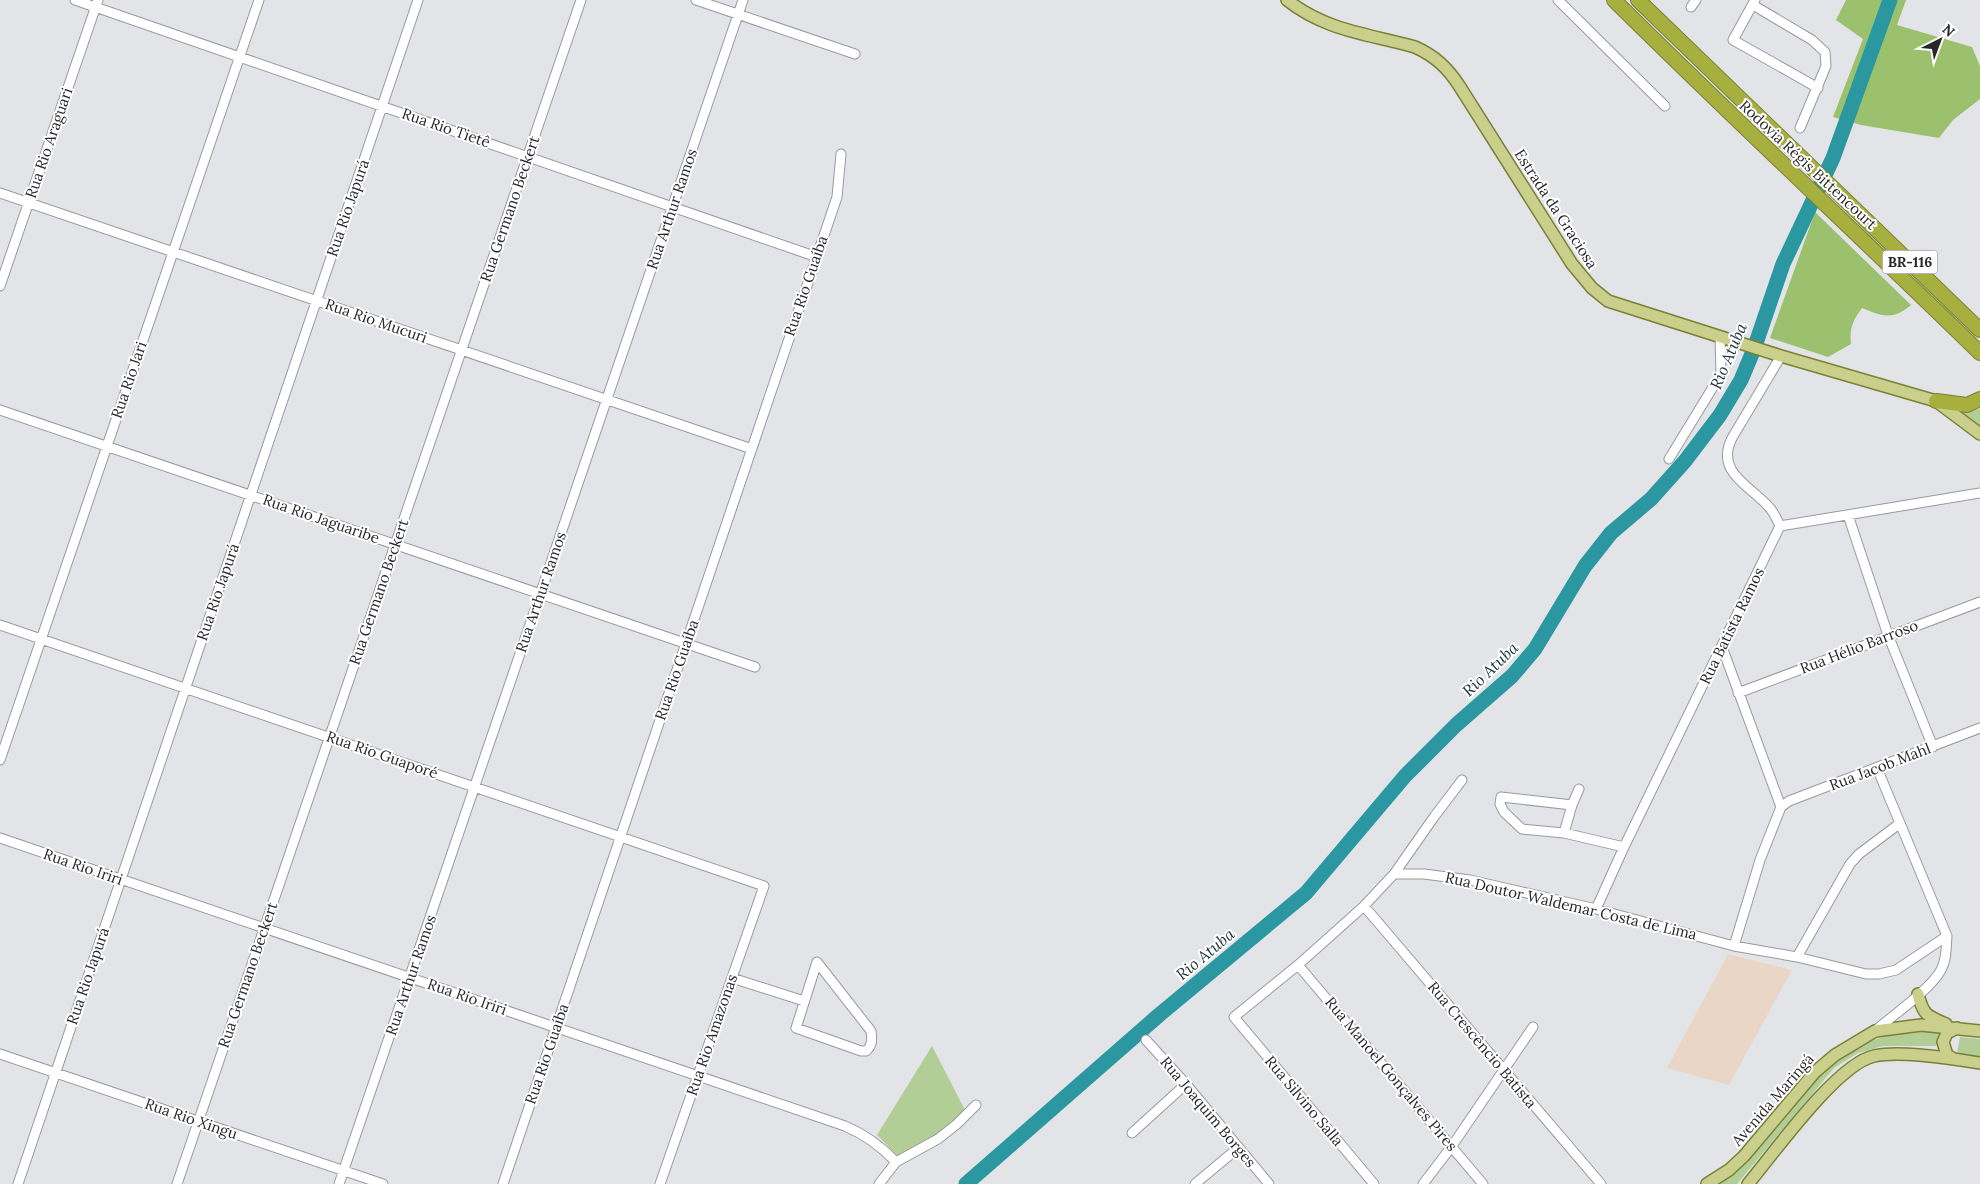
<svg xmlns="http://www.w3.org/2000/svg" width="1980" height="1184" font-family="Lora,serif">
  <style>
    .education { fill: #ead6c7 }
    .green { fill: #b2cd96 }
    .forest { fill: #9bc16e }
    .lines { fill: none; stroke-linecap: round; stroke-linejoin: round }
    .river { stroke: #2b97a1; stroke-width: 15 }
    .minor-casing { stroke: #999a9d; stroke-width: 11 }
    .major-casing { stroke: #7b8037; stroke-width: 14 }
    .highway-casing { stroke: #7b8037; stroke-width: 16 }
    .minor { stroke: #fff; stroke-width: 9 }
    .major { stroke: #cad08b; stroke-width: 11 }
    .highway { stroke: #a7b03e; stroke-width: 14 }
    .labels { text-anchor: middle; stroke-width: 4; stroke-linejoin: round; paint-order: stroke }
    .shield { fill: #fff; stroke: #686869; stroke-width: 1 }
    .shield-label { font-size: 14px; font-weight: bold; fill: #282829 }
    .street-label { font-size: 15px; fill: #282829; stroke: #fff }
    .water-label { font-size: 16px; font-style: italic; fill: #1a3234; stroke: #fff }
  </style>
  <rect width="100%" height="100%" fill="#e2e4e7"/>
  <path class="education" d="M1728,954l64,16 -63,115 -62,-17z"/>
  <path class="green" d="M1980,409v21l-20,-17 1,-1z
    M1922,1028l18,3 -4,15h-53l-25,7 -24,15 -97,116h-21c23,-24 46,-48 68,-73 24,-25 47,-52 79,-67 19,-8 38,-12 59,-16z
    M1960,1037l20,2v17l-23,-2z
    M932,1046l33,64 -21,20 -45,27 -22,-22z"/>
  <path class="forest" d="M1846,0h60l-9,25 75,22 8,19v33l-27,21 -14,18 -78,-13 -28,-8 30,-78 -27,-19z
    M1815,212l96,93c-19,16 -29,11 -49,3 -9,12 -13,21 -11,36l-23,13 -58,-19z"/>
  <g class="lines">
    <path class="river" d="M966,1184l193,-169 147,-122 99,-117 51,-51 56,-49 23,-27 50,-83 26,-33 40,-34 34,-38 35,-46 21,-35 13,-31 29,-85 50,-106 57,-158"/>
    <defs>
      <path id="minor" d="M75,0l742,257
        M696,0l159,54
        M1558,0l107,106
        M1755,0l-22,40 85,48
        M1753,5l59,35 13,12 1,14 -26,62
        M1691,7l5,-7
        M0,193l752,256
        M0,286l98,-286
        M0,410l755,257
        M1669,459l52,-85 -1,-37
        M1848,515l40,120 45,112
        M1780,526c-3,-7 -7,-15 -12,-20 -19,-21 -53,-34 -36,-68l49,-82
        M0,625l764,261 -104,298
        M1722,647l59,160 -21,53 -26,86
        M1738,693l242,-91
        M0,760l259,-760
        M1572,805l-71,-8 -1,7 4,8 18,17 42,4 60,14
        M1781,807l8,-6 191,-73
        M1564,833l8,-28 7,-16
        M0,838l845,288c21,9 36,20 51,36
        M1394,874h30l46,6 126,29 138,37 63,11 69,17h13l17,-4 51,-34
        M1364,906l237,278
        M1596,909l28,-62 156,-321 200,-33
        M1797,957l53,-93 9,-10 40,-30
        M817,962l54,69c1,8 2,14 -5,20h-5l-65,-23z
        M1298,965l185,219
        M732,978l72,23
        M1875,1031c18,-16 55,-41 66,-61 6,-11 5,-23 6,-34l-70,-168
        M1146,1040l40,44 83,100
        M0,1054l383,130
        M1132,1133l54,-49
        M18,1184l400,-1184
        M177,1184l404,-1184
        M339,1184l404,-1184
        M503,1184l334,-987 4,-43
        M879,1184l17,-22 42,-23 19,-15 19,-19
        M1195,1184l43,-36
        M1374,1184l-140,-167 64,-52 66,-59 30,-32 40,-57 28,-37
        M1423,1184l29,-38 81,-119"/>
      <path id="major" d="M1287,0c39,31 82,34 128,47 20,9 33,21 45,40l112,177 20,24 16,13 173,55 155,45 44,33
        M1918,994c5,21 9,22 28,30
        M1954,1059l-7,-4 -4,-13 4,-9 10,-5
        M1707,1184l22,-14 15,-14 71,-84 20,-17 40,-24 46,-6 59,6
        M1748,1184c26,-31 89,-120 126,-128 27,-6 78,3 106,7"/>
      <path id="highway" d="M1614,0c120,119 244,234 366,353
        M1638,0l342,330
        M1936,401l31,4 13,-6"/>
    </defs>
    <use href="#minor" class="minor-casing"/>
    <use href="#major" class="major-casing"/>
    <use href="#highway" class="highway-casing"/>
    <use href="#minor" class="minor"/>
    <use href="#major" class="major"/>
    <use href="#highway" class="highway"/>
  </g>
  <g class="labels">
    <rect class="shield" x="1882.5" y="250.5" width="55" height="23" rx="4"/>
    <g class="shield-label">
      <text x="1910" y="267">BR-116</text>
    </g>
    <g class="street-label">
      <text transform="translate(446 128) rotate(19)" y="5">Rua Rio Tietê</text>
      <text transform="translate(49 143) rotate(-71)" y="5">Rua Rio Araguari</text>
      <text transform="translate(1808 165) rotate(43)" y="5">Rodovia Régis Bittencourt</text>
      <text transform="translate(348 208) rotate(-71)" y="5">Rua Rio Japurá</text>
      <text transform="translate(510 209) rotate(-71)" y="5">Rua Germano Beckert</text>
      <text transform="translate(672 209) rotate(-71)" y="5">Rua Arthur Ramos</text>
      <text transform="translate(1556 209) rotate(57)" y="5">Estrada da Graciosa</text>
      <text transform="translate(806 286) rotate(-71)" y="5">Rua Rio Guaíba</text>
      <text transform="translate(376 321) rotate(19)" y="5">Rua Rio Mucuri</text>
      <text transform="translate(129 380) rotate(-71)" y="5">Rua Rio Jari</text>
      <text transform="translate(321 519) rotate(19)" y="5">Rua Rio Jaguaribe</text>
      <text transform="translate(218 592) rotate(-71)" y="5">Rua Rio Japurá</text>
      <text transform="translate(379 592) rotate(-71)" y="5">Rua Germano Beckert</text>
      <text transform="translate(541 592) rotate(-71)" y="5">Rua Arthur Ramos</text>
      <text transform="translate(1732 626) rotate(-64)" y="5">Rua Batista Ramos</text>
      <text transform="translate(1859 647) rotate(-21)" y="5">Rua Hélio Barroso</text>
      <text transform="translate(677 670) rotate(-71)" y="5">Rua Rio Guaíba</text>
      <text transform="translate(382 755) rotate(19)" y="5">Rua Rio Guaporé</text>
      <text transform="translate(1880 767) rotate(-21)" y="5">Rua Jacob Mahl</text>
      <text transform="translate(83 867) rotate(19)" y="5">Rua Rio Iriri</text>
      <text transform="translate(1571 906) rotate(13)" y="5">Rua Doutor Waldemar Costa de Lima</text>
      <text transform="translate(248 975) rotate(-71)" y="5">Rua Germano Beckert</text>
      <text transform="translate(411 975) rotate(-71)" y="5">Rua Arthur Ramos</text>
      <text transform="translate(88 976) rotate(-71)" y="5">Rua Rio Japurá</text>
      <text transform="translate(467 997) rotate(19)" y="5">Rua Rio Iriri</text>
      <text transform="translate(712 1035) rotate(-71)" y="5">Rua Rio Amazonas</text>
      <text transform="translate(1482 1045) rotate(50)" y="5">Rua Crescêncio Batista</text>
      <text transform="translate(547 1054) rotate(-71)" y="5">Rua Rio Guaíba</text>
      <text transform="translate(1391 1074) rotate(50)" y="5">Rua Manoel Gonçalves Pires</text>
      <text transform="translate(1773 1100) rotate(-49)" y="5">Avenida Maringá</text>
      <text transform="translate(1304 1101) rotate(50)" y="5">Rua Silvino Salla</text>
      <text transform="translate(1208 1112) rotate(50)" y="5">Rua Joaquim Borges</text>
      <text transform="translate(191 1119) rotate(19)" y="5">Rua Rio Xingu</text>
    </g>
    <g class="water-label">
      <text transform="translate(1728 356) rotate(-67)" y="6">Rio Atuba</text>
      <text transform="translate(1490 669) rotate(-44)" y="6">Rio Atuba</text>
      <text transform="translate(1205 954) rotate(-40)" y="6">Rio Atuba</text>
    </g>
  </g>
  <g transform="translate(1940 40) rotate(42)" stroke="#ffffff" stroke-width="4" paint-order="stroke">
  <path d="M0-4L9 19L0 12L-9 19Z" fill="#282829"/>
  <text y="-8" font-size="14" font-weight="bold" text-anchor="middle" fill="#282829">N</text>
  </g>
</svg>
